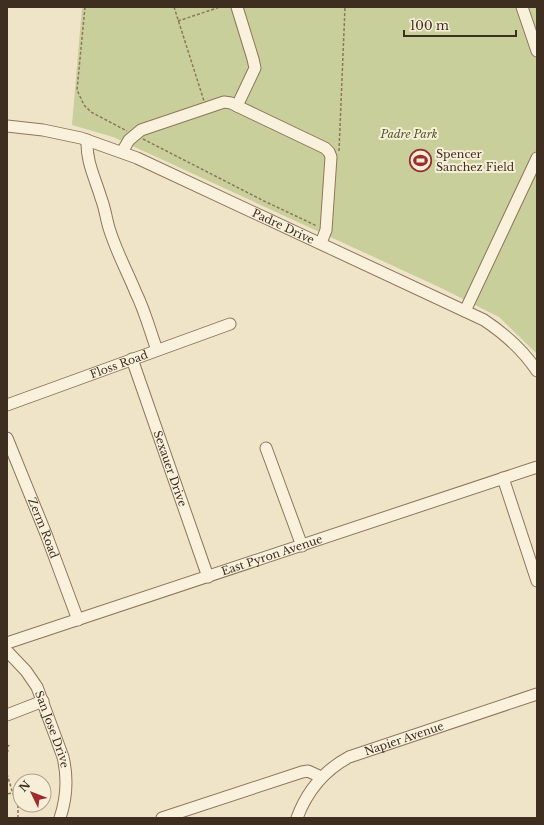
<svg xmlns="http://www.w3.org/2000/svg" width="544" height="825" font-family="'Libre Baskerville',serif">
  <style>
    .green { fill: #c9cf9b }
    .lines { fill: none; stroke-linecap: round; stroke-linejoin: round }
    .minor-casing { stroke: #8d765c; stroke-width: 13 }
    .path { stroke: #8d765c; stroke-width: 1.5; stroke-dasharray: 3 2; stroke-linecap: butt }
    .minor { stroke: #faf1dc; stroke-width: 11 }
    .labels { text-anchor: middle; stroke-width: 4; stroke-linejoin: round; paint-order: stroke }
    .park-label { font-size: 11px; font-style: italic; fill: #4d5a26; stroke: #f7eed8 }
    .poi-label { font-size: 11px; fill: #3d2e20; stroke: #f7eed8; text-anchor: start }
    .street-label { font-size: 11px; fill: #3d2e20; stroke: #f7eed8 }
  </style>
  <rect width="100%" height="100%" fill="#f0e4c8"/>
  <path class="green" d="M82,7h455v347l-38,-37 -60,-30 -326,-150 -41,-12z"/>
  <g class="lines">
    <defs>
      <g id="minor">
        <path d="M237,7l16,52 2,9 -18,38"/>
        <path d="M522,7l15,44"/>
        <path id="s1" d="M7,126l36,4 38,8 56,20 347,162c21,14 39,30 53,51"/>
        <path d="M87,140c-1,21 8,38 14,58 4,10 5,20 8,30 7,23 18,43 27,65 9,18 14,38 21,57"/>
        <path d="M122,152l7,-12 12,-10 83,-28 7,1 6,3 88,42 4,4 2,5 -5,73 -5,13"/>
        <path d="M465,311l72,-153"/>
        <path id="s2" d="M132,359l76,218"/>
        <path id="s3" d="M7,405l223,-81"/>
        <path id="s4" d="M7,438l39,96 32,86"/>
        <path d="M266,448l36,98"/>
        <path d="M503,478l34,103"/>
        <path id="s5" d="M7,643l530,-176"/>
        <path id="s6" d="M7,651l19,20 11,16 26,70c5,21 4,40 -3,61"/>
        <path d="M7,715l36,-14"/>
        <path d="M162,818l140,-46 6,-1 13,6"/>
        <path id="s7" d="M297,818c10,-27 26,-47 52,-61l188,-63"/>
      </g>
    </defs>
    <use href="#minor" class="minor-casing"/>
    <path class="path" d="M85,7l-8,83 7,15 7,7 36,19
      M174,7l30,94
      M178,21l42,-14
      M143,139l121,62 53,25
      M339,151l6,-144
      M7,747l4,-3
      M7,749l1,2h-1
      M7,774l6,20 4,5
      M7,798v-4l6,-1
      M18,818v-11l-1,-8 3,-2"/>
    <use href="#minor" class="minor"/>
  </g>
  <defs>
    <symbol id="stadium-ring" viewBox="-11 -11 22 22"><circle r="9.5" fill="#f7eed8" stroke="#9e2a2b" stroke-width="1.5"/><path d="M0-5a6.5 5 0 1 0 0 10a6.5 5 0 1 0 0-10ZM-3.5-1.8h7v3.6h-7Z" fill="#9e2a2b"/></symbol>
  </defs>
  <g fill-rule="evenodd">
    <use href="#stadium-ring" x="408" y="148" width="25" height="25"/>
  </g>
  <g class="labels">
    <g class="park-label">
      <text x="409" y="138">Padre Park</text>
    </g>
    <g class="poi-label">
      <text x="436" y="158">Spencer<tspan x="436" dy="13">Sanchez Field</tspan></text>
    </g>
    <g class="street-label">
      <text dy="4" stroke="none"><textPath href="#s1" startOffset="296">Padre Drive</textPath></text>
      <text dy="4" stroke="none"><textPath href="#s3" startOffset="119">Floss Road</textPath></text>
      <text dy="4" stroke="none"><textPath href="#s2" startOffset="116">Sexauer Drive</textPath></text>
      <text dy="4" stroke="none"><textPath href="#s4" startOffset="97">Zerm Road</textPath></text>
      <text dy="4" stroke="none"><textPath href="#s5" startOffset="279">East Pyron Avenue</textPath></text>
      <text dy="4" stroke="none"><textPath href="#s6" startOffset="92">San Jose Drive</textPath></text>
      <text dy="4" stroke="none"><textPath href="#s7" startOffset="140">Napier Avenue</textPath></text>
    </g>
  </g>
  <rect width="544" height="825" fill="none" stroke="#3d2e20" stroke-width="16"/>
  <g transform="translate(32 793) rotate(313)"><circle r="19" fill="#f7eed8" stroke="#ada18e"/>
  <path d="M0-3L7 15L0 10L-7 15Z" fill="#9e2a2b"/>
  <text y="-6" font-size="11" font-weight="bold" text-anchor="middle" fill="#3d2e20">N</text>
  </g>
  <path d="M404 30v6h112v-6" fill="none" stroke="#3d2e20" stroke-width="2"/>
  <text x="410" y="30" font-size="12" fill="#3d2e20" stroke="#f7eed8" stroke-width="3" paint-order="stroke">100 m</text>
</svg>
